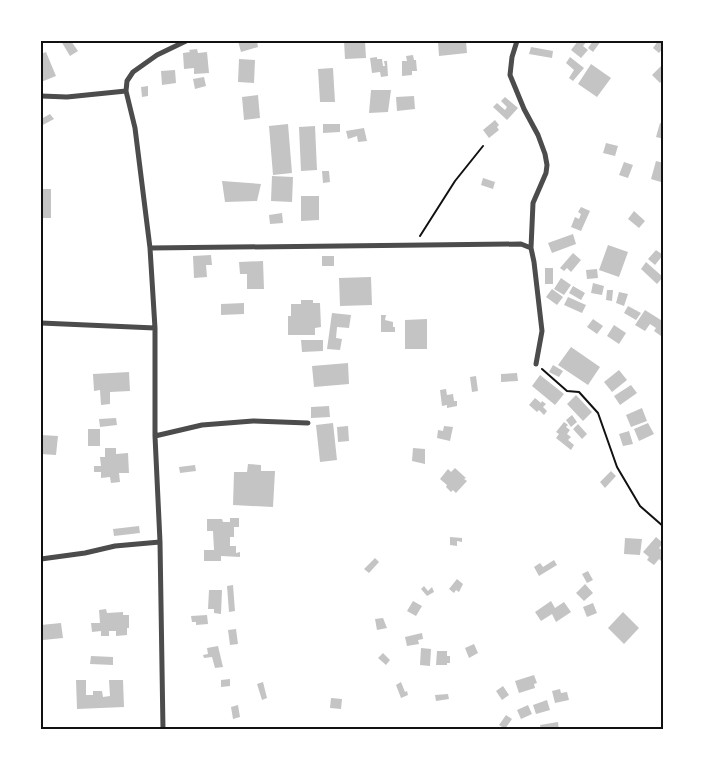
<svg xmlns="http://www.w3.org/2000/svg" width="705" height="771" font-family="Inter,sans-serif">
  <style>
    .building { fill: #c4c4c4 }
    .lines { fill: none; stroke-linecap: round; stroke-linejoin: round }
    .path { stroke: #111; stroke-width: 2 }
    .minor { stroke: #4c4c4c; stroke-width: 5 }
    .neatline { fill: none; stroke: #111; stroke-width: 2 }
  </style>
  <rect width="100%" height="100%" fill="#fff"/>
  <path class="building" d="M61,41h10l7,10 -8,5z
    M238,41h19l1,6 -17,5z
    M344,41h21l1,17 -21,1z
    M438,41h28l1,12 -28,3z
    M578,41h9l-4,5 5,4 -7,8 -10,-8z
    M593,41h8l-8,11 -5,-4z
    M658,41h6v6l-5,6 -6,-5z
    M531,47l22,4 -1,7 -23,-4z
    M197,49l1,4 9,-1 2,21 -15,1v-6l-10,1 -1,-16 7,-1 -1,-2z
    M46,52l10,24 -15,6v-28z
    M413,55l1,5h2l1,11h-5v4l-10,1v-15h5l-1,-5z
    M377,57v2h5l1,7h2l-1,-5h3l1,15 -7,1 -1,-5 -8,1 -2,-15z
    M570,57l14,11 -11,13 -4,-3 5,-8 -8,-7z
    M239,59l16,1 -1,23 -16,-1z
    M591,64l20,14 -14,19 -19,-13z
    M662,65l2,1v12l-4,5 -8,-8z
    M333,68l2,34h-15l-2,-33z
    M175,70l1,13 -14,2 -1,-14z
    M204,77l2,9 -11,3 -2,-10z
    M148,86v10l-6,1 -1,-10z
    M371,90h20l-3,22 -19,1z
    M258,95l2,23 -16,2 -2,-23z
    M414,96l1,13 -18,2 -1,-14z
    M505,97l13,11 -11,12 -14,-13 4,-4 8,7 2,-3 -6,-6z
    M50,114l4,5 -13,7v-7z
    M495,120l4,5 -2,2 2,3 -10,8 -6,-8z
    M660,123l4,1v15l-8,-2z
    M288,124l4,49 -19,2 -4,-49z
    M323,124h17v8l-17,1z
    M315,126l2,44 -16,1 -2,-44z
    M364,128l3,13 -9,1 -1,-6 -9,3 -2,-8z
    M606,143l12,3 -3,10 -12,-3z
    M656,161l8,2v20l-13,-4z
    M624,162l9,3 -5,13 -9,-3z
    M322,171h7l1,11 -7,1z
    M272,176l21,1 -1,25 -21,-1z
    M483,178l12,4 -2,7 -12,-4z
    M222,181l39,3 -4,17 -32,1z
    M41,189h10v29h-10z
    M301,196h18v24l-18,1z
    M581,207l9,4 -9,20 -10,-4 4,-10 4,2 2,-5 -3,-2z
    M634,211l11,10 -6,7 -11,-9z
    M282,213l1,10 -13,1 -1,-9z
    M573,234l3,10 -24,9 -4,-10z
    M608,245l20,7 -9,25 -20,-7z
    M656,250l7,5 -8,10 -7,-6z
    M573,253l8,7 -10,12 -4,-4 -3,3 -4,-3z
    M211,255l1,10h-6l1,12 -13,1 -1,-22z
    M322,256h12v10h-12z
    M263,261l1,28h-17v-15h-7l-1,-12z
    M646,262l17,15 -6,7 -16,-15z
    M545,268h8v16h-8z
    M597,269l1,9 -11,1 -1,-9z
    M371,277l1,28 -32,1 -1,-28z
    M561,278l10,7 -7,10 -10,-6z
    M593,283l11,3 -2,9 -11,-2z
    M573,286l12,7 -4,7 -12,-7z
    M552,289l11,8 -6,8 -11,-8z
    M607,290h6l-1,11 -6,-1z
    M619,292l9,2 -4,12 -8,-3z
    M568,297l18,8 -4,8 -18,-8z
    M301,300h12v3h7l1,24 -6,1v7h-27v-19h3v-12h10z
    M244,303v11l-23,1v-11z
    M628,306l13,7 -5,7 -12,-7z
    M645,310l19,12v9l-3,5 -7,-5 2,-3 -6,-4 -5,7 -10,-6z
    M332,313l19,2 -2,13 -12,-1 -1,11 6,1 -2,11 -13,-1z
    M381,315h5l-1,5 8,2v5h2v5h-14z
    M427,319v30h-22v-29z
    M593,319l10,7 -6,8 -10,-7z
    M614,325l12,8 -7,11 -12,-8z
    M301,340h22v11l-21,1z
    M571,347l29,20 -12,18 -30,-20z
    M348,363l1,21 -35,3 -2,-21z
    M553,365l10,6 -4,6 -10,-5z
    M619,370l8,10 -15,12 -8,-10z
    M129,372l1,19 -20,1v12l-9,1 -1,-15 -6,1 -1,-17z
    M517,373l1,8 -17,1v-8z
    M540,375l24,19 -9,11 -23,-19z
    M476,376l2,15 -6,1 -2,-15z
    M631,385l6,8 -17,12 -6,-9z
    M446,389l1,6 6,-1 1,7h3v5l-10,2v-3l-5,1 -2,-16z
    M576,395l16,17 -9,9 -16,-17z
    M535,398l6,5 1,-2 4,3 -3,3 4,4 -3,4 -5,-5 -2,2 -8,-7z
    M329,406l1,11 -19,1v-11z
    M642,408l5,13 -16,6 -5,-12z
    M572,415l5,7 -6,5 -5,-7z
    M116,418l1,7 -17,2 -1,-8z
    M564,422l4,3 -2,2 4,3 -3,4 4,3 -3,3 6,5 -3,5 -15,-12 3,-4 -3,-2z
    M333,423l4,37 -17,2 -4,-37z
    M648,423l6,11 -15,7 -5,-12z
    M578,424l9,10 -5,5 -9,-10z
    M348,426l1,15 -11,1 -1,-15z
    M444,426l9,1 -3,14 -13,-3 1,-8 5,1z
    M88,429h12v17h-12z
    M629,431l4,13 -10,2 -4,-12z
    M41,435l17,1 -2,19 -15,-1z
    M105,448h11v6l12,-1 1,20h-10l1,9 -9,1 -1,-6 -9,1v-6h-7v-6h7l-1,-9h5z
    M413,448l12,1v15l-13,-3z
    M248,464l13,1v6h14l-2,36 -40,-2 1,-33h13z
    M195,465l1,6 -16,2 -1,-6z
    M455,468l11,10 -2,1 3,2 -11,12 -3,-3 -2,2 -5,-5 1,-2 -7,-6 8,-10 3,3z
    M611,471l5,5 -11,12 -5,-6z
    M230,518h9v9h-5v10h-4v9h6v7l4,-1v5l-19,-1v5h-17v-11h10l-1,-19h-6v-12h15l1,3h7z
    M139,526l1,7 -26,3 -1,-7z
    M450,537l12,1v4l-5,-1v5l-7,-1z
    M656,537l7,6 -4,5 5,4v8l-2,2 -3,-3 -5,6 -7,-5 2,-3 -6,-5z
    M625,538l17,1 -2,16 -16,-1z
    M375,558l4,4 -10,11 -5,-4z
    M554,560l3,5 -18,11 -5,-9 6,-4 3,4z
    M588,571l5,9 -6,3 -5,-9z
    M457,579l6,5 -4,8 -3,-2 -2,3 -5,-4z
    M585,584l8,9 -9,8 -8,-8z
    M233,585l2,26 -6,1 -2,-26z
    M424,586l4,5 4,-4 2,5 -7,4 -6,-7z
    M209,590h13l-1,24 -7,-1v-4h-6z
    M413,601l9,5 -6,10 -9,-5z
    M551,601l4,7 9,-6 7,10 -15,10 -4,-8 -11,7 -6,-9z
    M593,603l4,10 -10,4 -4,-10z
    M106,609l1,4 16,-1v3h6v13h-2v7l-11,1v-5h-7v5h-8v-5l-9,1 -1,-9h9l-1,-13z
    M623,612l16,16 -15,16 -16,-16z
    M207,615l1,9 -12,1v-3h-4l-1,-6z
    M383,618l4,10 -10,2 -2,-11z
    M61,623l2,15 -20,2 -2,-15z
    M236,629l2,15 -8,1 -2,-15z
    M422,633l1,6 -5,1 1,4 -12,2 -2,-9z
    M474,644l4,9 -9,5 -4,-10z
    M218,646l5,21 -8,1 -3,-11 -8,1 -1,-3 5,-1 -1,-6z
    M421,648l10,1 -1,17 -10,-1z
    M437,651h10v5h3v7h-3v2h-11z
    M383,653l7,7 -4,5 -8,-7z
    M91,656l22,1v8l-23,-1z
    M534,675l3,8 -3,1 1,4 -16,5 -4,-12z
    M230,679v7l-9,1v-7z
    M76,680h10v15h7v-4h9l1,6 7,-1 -1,-16h14l1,27 -47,2z
    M263,682l4,16 -5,2 -5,-16z
    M401,682l4,10 2,-1 1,4 -7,3 -5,-13z
    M503,686l6,9 -7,5 -6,-9z
    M560,689l1,4 6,-1 2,8 -14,3 -3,-12z
    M448,694l1,5 -13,2 -1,-6z
    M331,698l11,1 -1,10 -11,-1z
    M547,700l3,10 -14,4 -3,-9z
    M238,705l2,12 -7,2 -2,-12z
    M528,705l4,9 -11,5 -4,-9z
    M506,715l6,4 -7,10 -6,-4z
    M558,722l1,8h-18l-1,-5z"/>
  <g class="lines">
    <path class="path" d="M420,236l35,-55 28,-35
      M542,369l25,22 12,1 19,21 19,54 23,39 24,21"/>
    <path class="minor" d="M517,41l-5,16 -2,18 14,34 14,26 7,19 2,11 -1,8 -13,30 -2,45
      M41,96l26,1 59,-6
      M150,248l371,-4 10,4 3,14 8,69 -6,33
      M41,323l114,5
      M155,436l47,-11 51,-4 55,2
      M41,559l44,-6 30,-7 45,-4
      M163,730l-3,-188 -5,-106v-108l-5,-80 -15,-120 -9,-37 1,-10 6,-9 24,-17 29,-14"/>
  </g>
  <rect width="705" height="771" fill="none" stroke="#ffffff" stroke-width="85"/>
  <rect x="42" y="42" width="620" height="686" class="neatline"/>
</svg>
